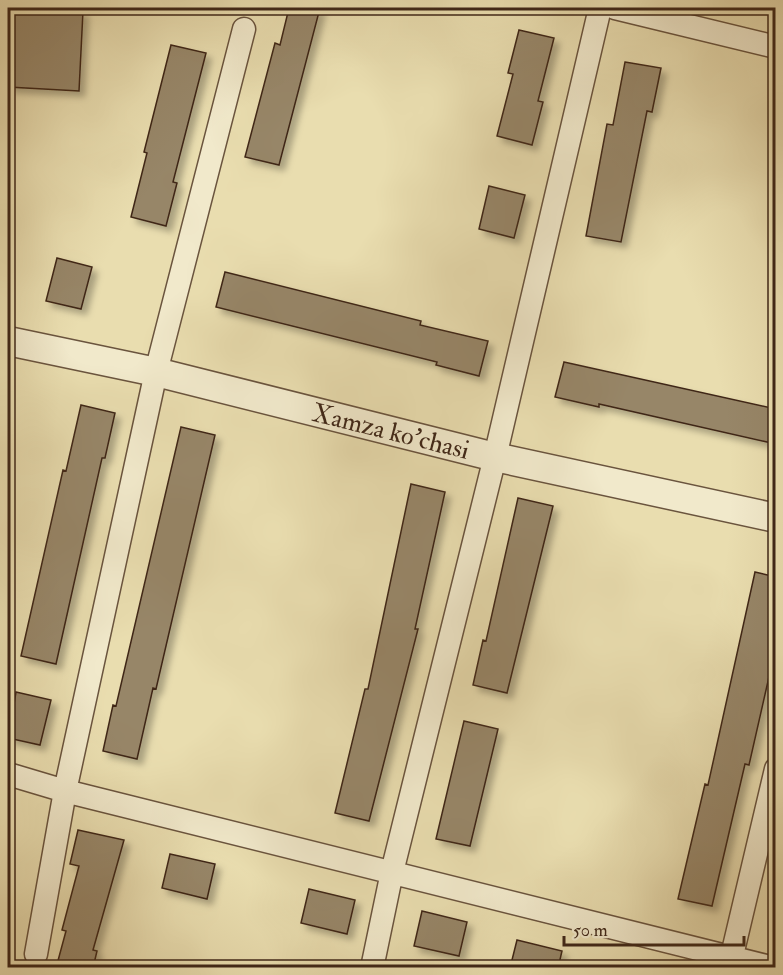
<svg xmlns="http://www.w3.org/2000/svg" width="783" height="975" font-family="'IM FELL Double Pica',serif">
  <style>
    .building { fill: #978667; stroke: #3f2718; stroke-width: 1.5; filter: url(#shadow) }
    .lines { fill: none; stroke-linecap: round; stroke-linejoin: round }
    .minor-casing { stroke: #6a543e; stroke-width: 25 }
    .tertiary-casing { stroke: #6a543e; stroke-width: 31 }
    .minor { stroke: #f1e9cb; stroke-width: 22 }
    .tertiary { stroke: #f1e9cb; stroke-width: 28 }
    .labels { text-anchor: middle; stroke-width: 4.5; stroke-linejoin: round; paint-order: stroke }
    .street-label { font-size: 26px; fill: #3f2718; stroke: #f1e9cb }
  </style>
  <defs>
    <filter id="shadow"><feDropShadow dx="5.5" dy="5.5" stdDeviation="3" flood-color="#0004"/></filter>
  </defs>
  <rect width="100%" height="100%" fill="#e9ddaf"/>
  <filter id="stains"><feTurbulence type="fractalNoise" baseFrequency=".00333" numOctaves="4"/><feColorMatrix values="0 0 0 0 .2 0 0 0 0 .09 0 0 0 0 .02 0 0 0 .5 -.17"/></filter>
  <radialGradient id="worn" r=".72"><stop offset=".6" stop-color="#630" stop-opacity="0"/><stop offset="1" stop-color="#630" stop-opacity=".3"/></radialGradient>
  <path class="building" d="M8,8l75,3 -4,80 -71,-4z
    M289,8h31l-41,157 -34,-8 30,-114 5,2z
    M519,30l35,8 -16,63 5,1 -11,43 -35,-9 16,-62 -5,-1z
    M171,45l35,8 -33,129 4,1 -11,43 -35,-9 16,-64 -3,-1z
    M625,62l36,6 -9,44 -5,-1 -26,131 -35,-6 21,-112 6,1z
    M489,186l36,9 -11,43 -35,-9z
    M57,258l35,9 -11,42 -35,-8z
    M225,272l196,49 -1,4 68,16 -9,35 -43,-11 1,-3 -221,-55z
    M564,362l212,47v35l-177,-40v3l-44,-10z
    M81,405l34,8 -10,45h-3l-46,206 -35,-8 42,-186 3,1z
    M181,427l34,8 -59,254 -3,-1 -16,71 -34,-8 10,-46 3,1z
    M411,484l34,8 -30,137h3l-49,192 -34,-8 30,-124h3z
    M518,498l35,8 -46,187 -34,-8 10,-45 3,1z
    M755,572l21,5v69l-27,119 -4,-1 -33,142 -34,-7 27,-115 3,1z
    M16,692l35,8 -11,45 -32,-7z
    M464,721l34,8 -28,117 -34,-7z
    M78,830l46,10 -31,110 4,1 -4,17h-37l10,-37 -4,-1 17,-64 -9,-2z
    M170,854l45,10 -8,35 -45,-11z
    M309,889l46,11 -8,34 -46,-11z
    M422,911l45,11 -8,34 -45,-10z
    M517,940l45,11 -4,17h-48z"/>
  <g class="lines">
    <defs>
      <path id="minor" d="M615,8l161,39
        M8,774l57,17 709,177
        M36,954l29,-163 91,-419 88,-343
        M372,968l20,-96 103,-415 105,-449
        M729,968l47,-199"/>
      <path id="tertiary" d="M8,341l148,31 339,85 281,61"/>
    </defs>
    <use href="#minor" class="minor-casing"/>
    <use href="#tertiary" class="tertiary-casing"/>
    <use href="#minor" class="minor"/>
    <use href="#tertiary" class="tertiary"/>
  </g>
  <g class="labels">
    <g class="street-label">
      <text transform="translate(391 431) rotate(14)" y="9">Xamza ko'chasi</text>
    </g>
  </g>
  <rect width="783" height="975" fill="none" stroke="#e9ddaf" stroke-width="30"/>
  <rect x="9" y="9" width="765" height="957" fill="none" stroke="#3f2718" stroke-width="3"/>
  <rect x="15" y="15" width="753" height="945" fill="none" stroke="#3f2718" stroke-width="1.5"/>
  <path d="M564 936v9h180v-9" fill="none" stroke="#3f2718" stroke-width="3"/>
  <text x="573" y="936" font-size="18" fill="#3f2718" stroke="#f1e9cb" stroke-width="4.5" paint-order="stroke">50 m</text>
  <rect width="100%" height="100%" filter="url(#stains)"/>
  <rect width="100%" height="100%" fill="url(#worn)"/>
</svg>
